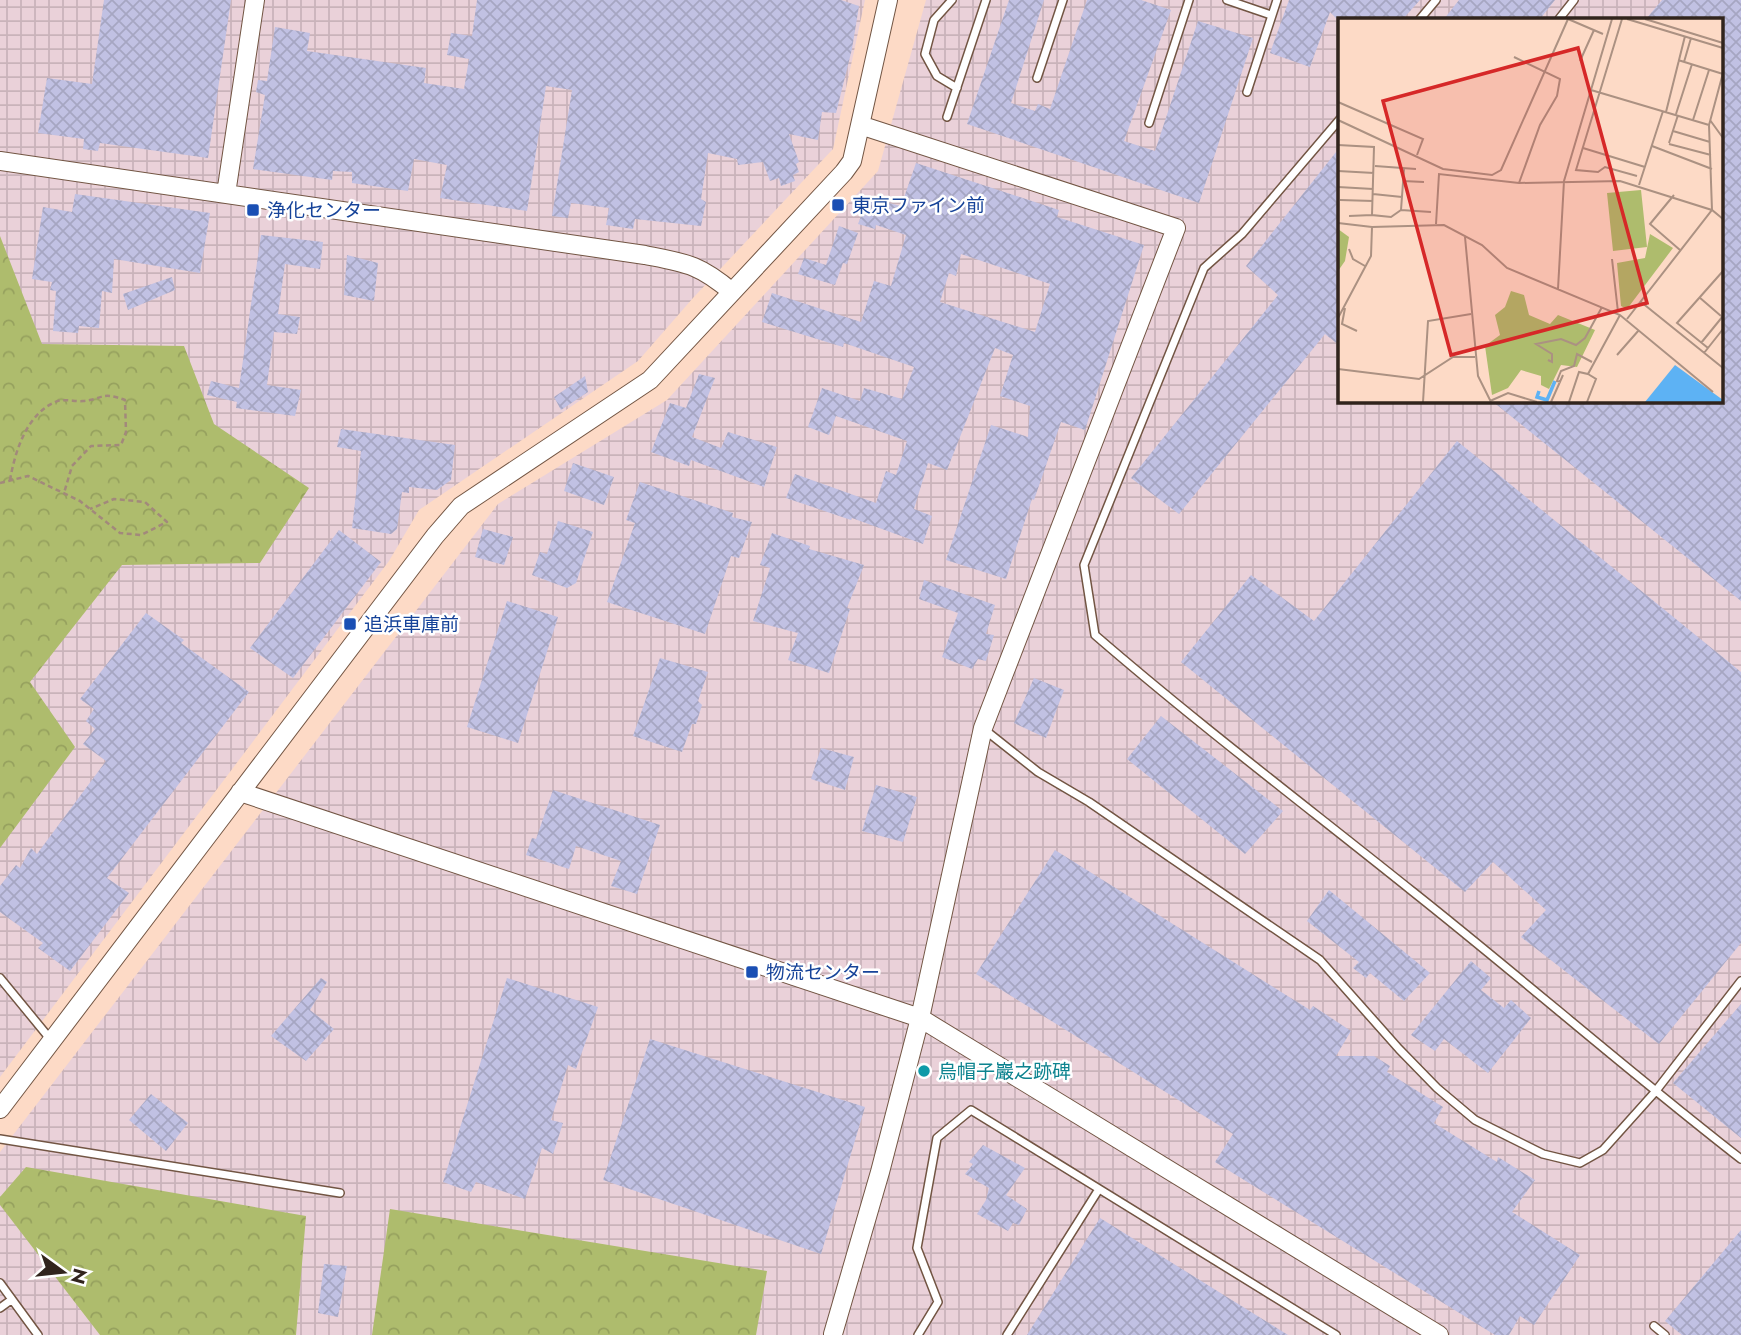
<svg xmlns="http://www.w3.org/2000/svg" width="1741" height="1335" font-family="Jost,'Noto Sans JP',sans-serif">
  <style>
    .industrial { fill: url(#industrial-grid); fill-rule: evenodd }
    .forest { fill: url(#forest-crowns) }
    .building { fill: url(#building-cross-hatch); fill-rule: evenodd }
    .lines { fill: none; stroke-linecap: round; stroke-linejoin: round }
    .service-casing { stroke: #725543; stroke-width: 10 }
    .tertiary-casing { stroke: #725543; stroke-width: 20 }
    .path { stroke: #a2897b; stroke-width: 2.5; stroke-dasharray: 5 3.5; stroke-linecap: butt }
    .service { stroke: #fff; stroke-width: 7 }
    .tertiary { stroke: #fff; stroke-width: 18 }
    .transit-dot { fill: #1a4fb4; stroke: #fff; stroke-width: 2.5 }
    .culture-dot { fill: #0f9aa8; stroke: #fff; stroke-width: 2.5 }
    .labels { text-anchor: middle; stroke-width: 5; stroke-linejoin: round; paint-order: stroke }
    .transit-label { font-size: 19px; fill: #164399; stroke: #fff; text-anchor: start }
    .culture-label { font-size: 19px; fill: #0d838f; stroke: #fff; text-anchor: start }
    .inset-river { fill: none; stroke: #5db2f4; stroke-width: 3.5 }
    .inset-road { fill: none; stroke: #ab9182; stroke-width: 2 }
    .view { fill: #d62828; fill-opacity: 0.15; stroke: #d62828; stroke-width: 3.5 }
    .inset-edge { fill: none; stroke: #31241d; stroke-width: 3.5 }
  </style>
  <defs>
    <pattern id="industrial-grid" width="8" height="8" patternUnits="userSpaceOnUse" patternTransform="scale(1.75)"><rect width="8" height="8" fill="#ead1d9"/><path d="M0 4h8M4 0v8" fill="none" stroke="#c9b3ba"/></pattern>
    <pattern id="forest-crowns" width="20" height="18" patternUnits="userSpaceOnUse" patternTransform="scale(1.75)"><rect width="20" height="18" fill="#aebc6d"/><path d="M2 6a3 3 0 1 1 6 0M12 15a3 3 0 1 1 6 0" fill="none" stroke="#96a15e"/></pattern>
    <pattern id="building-cross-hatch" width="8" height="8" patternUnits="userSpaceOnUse" patternTransform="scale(1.75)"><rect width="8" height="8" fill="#c1c1e3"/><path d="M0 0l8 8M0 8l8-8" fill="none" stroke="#a6a6c2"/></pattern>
  </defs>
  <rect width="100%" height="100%" fill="#fddac6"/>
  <path class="industrial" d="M0,0h865l-32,149 -140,149 -55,63 -219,149 -30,51 -389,516z
    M926,0h815v1335h-1741v-183l498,-648 169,-104 211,-229zM1340,19h382v382h-382z"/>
  <path class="forest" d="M0,236l42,108 142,2 30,78 95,64 -49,75 -138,2 -92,117 45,65 -75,101z
    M26,1167l280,49 -10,119h-196l-100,-130v-8z
    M390,1209l377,62 -11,64h-384z"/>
  <path class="building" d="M104,0h127l-23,158 -108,-15 -2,8 -15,-2 1,-10 -46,-6 9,-55 45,6z
    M477,0h364l18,6 -7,43 -16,64 -14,-1 -4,28 -29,-6 10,28 -3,2 3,8 -6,3 2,6 -14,5 -2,-8 -9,3 -7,-19 -25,3 -1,-6 -29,-6 -7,46 5,3 -5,24 -66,-7 -2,10 -27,-4 3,-17 -38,-5 -3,15 -16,-2 20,-126 -26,-4 -19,125 -87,-13 7,-33 -33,-6 -6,32 -56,-8v-11l-19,-1 -1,9 -79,-11 12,-74 -9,-3 2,-12 9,1 8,-54 35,6 -3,18 119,17 -2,15 40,6 5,-30 -22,-4 4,-22 21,3z
    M1009,0h35l-33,103 24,8 3,-7 12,5 37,-109h54l30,10 -47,131 31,10 43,-130 55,17 -54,165 -232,-79z
    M1289,0h131l-17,19h-66l-7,-7 -20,55 -40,-14z
    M1459,0h96l-15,19h-96z
    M1662,0h79v601l-249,-200h230v-382h-76z
    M1340,147v199l-15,-12 -146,180 -48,-36 147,-183 -32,-29z
    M916,163l143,47 -2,7 87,28 -59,185 -24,-8 -27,78 -2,-1 -26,80 -60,-19 45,-135 37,12 2,-31 -30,-10 13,-41 -18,-7 -48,122 -19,-7 -14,46 18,7 -9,28 -71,-26 -1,2 -65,-22 9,-24 81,29 10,-32 10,4 11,-34 -71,-25 -7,19 -21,-8 14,-39 38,13 4,-13 38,11 12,-32 -70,-24 -1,4 -81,-25 10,-29 89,29 13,-41 17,5 15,-51 -30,-10 -1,4 -17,-5 10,-26 33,8zM961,254l89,30 -15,48 -95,-30 9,-29 7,3z
    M75,194l135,19 -10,60 -86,-14 -2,34 -10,-2 -3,37 -20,-2 -1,7 -25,-2 3,-40 -6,-1 2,-8 -20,-3 11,-72 29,5z
    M839,226l19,7 -11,31 -4,-1 -8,22 -37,-11 6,-16 22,7z
    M261,235l62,7 -3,27 -35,-5 -7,50 22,3 -3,17 -23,-2 -7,53 34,5 -6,26 -59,-8 1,-6 -30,-7 4,-14 28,7z
    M347,255l31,8 -4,38 -30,-6z
    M172,277l3,13 -47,20 -5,-16z
    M699,374l16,4 -23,59 29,11 7,-16 49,15 -13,40 -73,-27 -2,6 -38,-14 19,-49 16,5z
    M585,376l3,16 -27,18 -7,-13z
    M341,429l114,16 -4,35 -14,10 -28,-3v6l-7,-1 -5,37 -6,5 -39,-6 9,-77 -24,-4z
    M1457,441l284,231v271l-82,101 -138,-107 25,-27 -53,-48 -28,30 -284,-230 70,-87 63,46z
    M573,463l41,14 -10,28 -40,-14z
    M640,482l93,31 -1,4 20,5 -13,36 -8,-2 -26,78 -98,-32 28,-79 -9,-3z
    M558,521l35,11 -17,51 -9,5 -35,-13 8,-23 7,2z
    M483,529l30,8 -9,28 -29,-8z
    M339,530l42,32 -88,116 -43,-30z
    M772,533l38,13 -1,3 55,16 -17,43 3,1 -21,64 -41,-13 10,-27 -45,-12 17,-53 -10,-3z
    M924,580l71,25 -9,29 8,1 -8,26 -8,-2 -6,10 -30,-12 16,-44 -39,-14z
    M507,601l51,16 -40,126 -51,-16z
    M146,613l38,27 -3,3 68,49 -142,186 22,15 -59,78 -32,-23 5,-5 -43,-31v-26l16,-21 4,3 11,-20 6,6 69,-93 -23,-17 12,-15 -9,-8 8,-12 -14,-10z
    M660,658l48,14 -10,29 4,4 -6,19h-4l-10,28 -49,-16z
    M1034,678l30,12 -18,48 -32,-15z
    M1161,716l122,95 -38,43 -118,-95z
    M821,748l33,9 -9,33 -34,-11z
    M876,785l41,12 -14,45 -41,-11z
    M553,790l107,35 -23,69 -26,-8 10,-25 -45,-15 -7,23 -43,-14 6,-17 4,1z
    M1055,850l255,160 3,-4 38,25 -15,25h38l16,10 -3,6 56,35 -9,16 63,39 1,-5 37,23 -23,32 68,43 -46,70 -14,-9 -11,19h-14l-280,-173 18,-28 -257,-160z
    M1329,890l101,83 -26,28 -34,-28 -4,5 -13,-10 6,-6 -52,-41z
    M1471,961l20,17 -10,12 23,18 7,-8 20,18 -43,55 -44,-34 -9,12 -24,-16z
    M321,978l6,4 -17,28 24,19 -28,32 -35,-25z
    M507,978l91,29 -22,62 -8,-4 -17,55 12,3 -10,31 -11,-6 -17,51 -49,-17 -5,10 -28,-10z
    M1741,1004v134l-68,-55z
    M650,1039l215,68 -44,147 -218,-74z
    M151,1094l37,29 -22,28 -37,-31z
    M983,1145l42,23 -19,27 21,14 -8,16 -6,-2 -5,8 -31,-17 9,-14 3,-12 -24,-14 8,-10 -4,-2z
    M1100,1218l188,117h-261z
    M1741,1230v105h-59l-17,-14z
    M324,1264l23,2 -9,51 -20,-4z"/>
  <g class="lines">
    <defs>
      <path id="service" d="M952,0l-18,20 -9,34 12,22 20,12
        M1227,0l44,15
        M1420,19l16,-19
        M1559,19l15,-19
        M1037,78l26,-78
        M1247,92l30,-92
        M947,117l39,-117
        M1340,119l-98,115 -38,34 -120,297 11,70c103,89 211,171 317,256 111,88 217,181 329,268
        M1149,123l40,-123
        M985,730l53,42 51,30 231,158 79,89 38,39 38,32 68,34 37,9 23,-13 52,-58 86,-111
        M0,978l51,62
        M0,1139l340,54
        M0,1283l38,52
        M0,1308l11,-8
        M1654,1326l11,9
        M918,1335l20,-33 -21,-54 20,-110 34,-28 365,225
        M1007,1335l92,-146"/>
      <path id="tertiary" d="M0,161l645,94c41,8 54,9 87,37
        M226,194l29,-194
        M240,792l680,226 519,317
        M0,1109l435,-573 26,-30 189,-126 194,-208 8,-11 36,-161
        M833,1334l47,-162 40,-154 63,-290 193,-500 -316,-103"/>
    </defs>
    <use href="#service" class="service-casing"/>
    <use href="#tertiary" class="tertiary-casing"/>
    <path class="path" d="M10,480c5,-28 16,-65 45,-78 8,-4 20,0 28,-1 22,-2 17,-10 42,-1l1,32 -5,13 -30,1 -19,20 -8,27
      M0,483l28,-7 52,25 40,32 21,2 26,-13 -22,-20 -31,-3 -24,10"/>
    <use href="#service" class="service"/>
    <use href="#tertiary" class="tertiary"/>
  </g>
  <g class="transit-dot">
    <rect x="831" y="198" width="14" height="14" rx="3.5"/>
    <rect x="246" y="203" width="14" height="14" rx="3.5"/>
    <rect x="343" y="617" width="14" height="14" rx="3.5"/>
    <rect x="745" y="965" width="14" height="14" rx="3.5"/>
  </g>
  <circle class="culture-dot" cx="924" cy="1071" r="7"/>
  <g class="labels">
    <g class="transit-label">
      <text x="852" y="212">東京ファイン前</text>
      <text x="267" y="217">浄化センター</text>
      <text x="364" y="631">追浜車庫前</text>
      <text x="766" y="979">物流センター</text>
    </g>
    <g class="culture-label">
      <text x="938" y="1078">烏帽子巖之跡碑</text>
    </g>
  </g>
  <g transform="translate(1338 18)">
    <rect width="385" height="385" fill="#fddac6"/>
    <path d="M303,172l6,57 -34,4 -6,-58zM0,211l11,8 -4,24 -7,10zM312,216l23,14 -46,61 -6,-3 -4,-43 28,-5zM173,273l13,4 5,20 21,9 8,-9 37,15 -18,37 -16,-2 -12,24 -8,-4v-9l-20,-6 -13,18 -16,7 -7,-49 15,-11 -5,-20 10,-8z" fill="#aebc6d"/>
    <path d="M337,347l48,35v2h-78z" fill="#5db2f4"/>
    <path class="inset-river" d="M201,373l-2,6 10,3 8,-19"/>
    <path class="inset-road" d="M230,1l35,15M284,1l-46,151 22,2 7,-5 32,9M289,1l96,29M307,1l78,24M176,39l46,22 -3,17 -17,29 -21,58M340,42l45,14M242,43l14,-31M346,44l7,-24M253,72l118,35M0,84l85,37 -6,16M328,94l19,-76M338,96l16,-50M0,102l105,49 49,6 9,-5 67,-151M355,102l16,-50M372,102l13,18M335,113l37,11M331,125l9,-28M331,126l42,11M0,127l36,2 -2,68 19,2 10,-7 30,2M314,128l60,23M245,130l62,19M37,148l41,3M0,153l36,2M65,163l21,1M301,167l24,-74M0,169l35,2M35,176l29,3M336,177l-24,29 30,26M2,182l33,1M63,192l3,-41M11,198l23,-1M0,205l34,4 72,-2 38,20 25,23 113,47 93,77M98,206l3,-50 80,9 101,-2 92,29 -3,-85 14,-52M127,219l13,139 13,26M11,231l4,10 12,7M274,241l6,53M220,271l6,-108 48,-162M361,279l22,19M303,284l82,66M7,290l-3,16 15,7M0,300l33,-62 1,-29M289,301l85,-109 11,9M363,325l22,-27M370,330l-31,-25 46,-52M366,335l19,-24M279,337l22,-25M210,342l4,2v-8l-16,-10 25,-5 15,6 9,-7 17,-31M0,351l81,10 34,-22h22M223,364l-4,-1 4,-10 13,-5 3,-12 15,8M152,383l18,-8 29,9M85,384l5,-81 43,-7M213,384l12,-27M231,384l10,-30 9,2 32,-59M249,384l9,-23 -8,-5"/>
    <path class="view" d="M240,30l69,255 -196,52 -68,-254z"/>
    <rect width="385" height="385" class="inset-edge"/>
  </g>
  <g transform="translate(63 1272) rotate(105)" stroke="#ffffff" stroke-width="5" paint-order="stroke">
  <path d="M0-5L12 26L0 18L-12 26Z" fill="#31241d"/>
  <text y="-10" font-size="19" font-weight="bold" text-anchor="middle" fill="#31241d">N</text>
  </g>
</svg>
